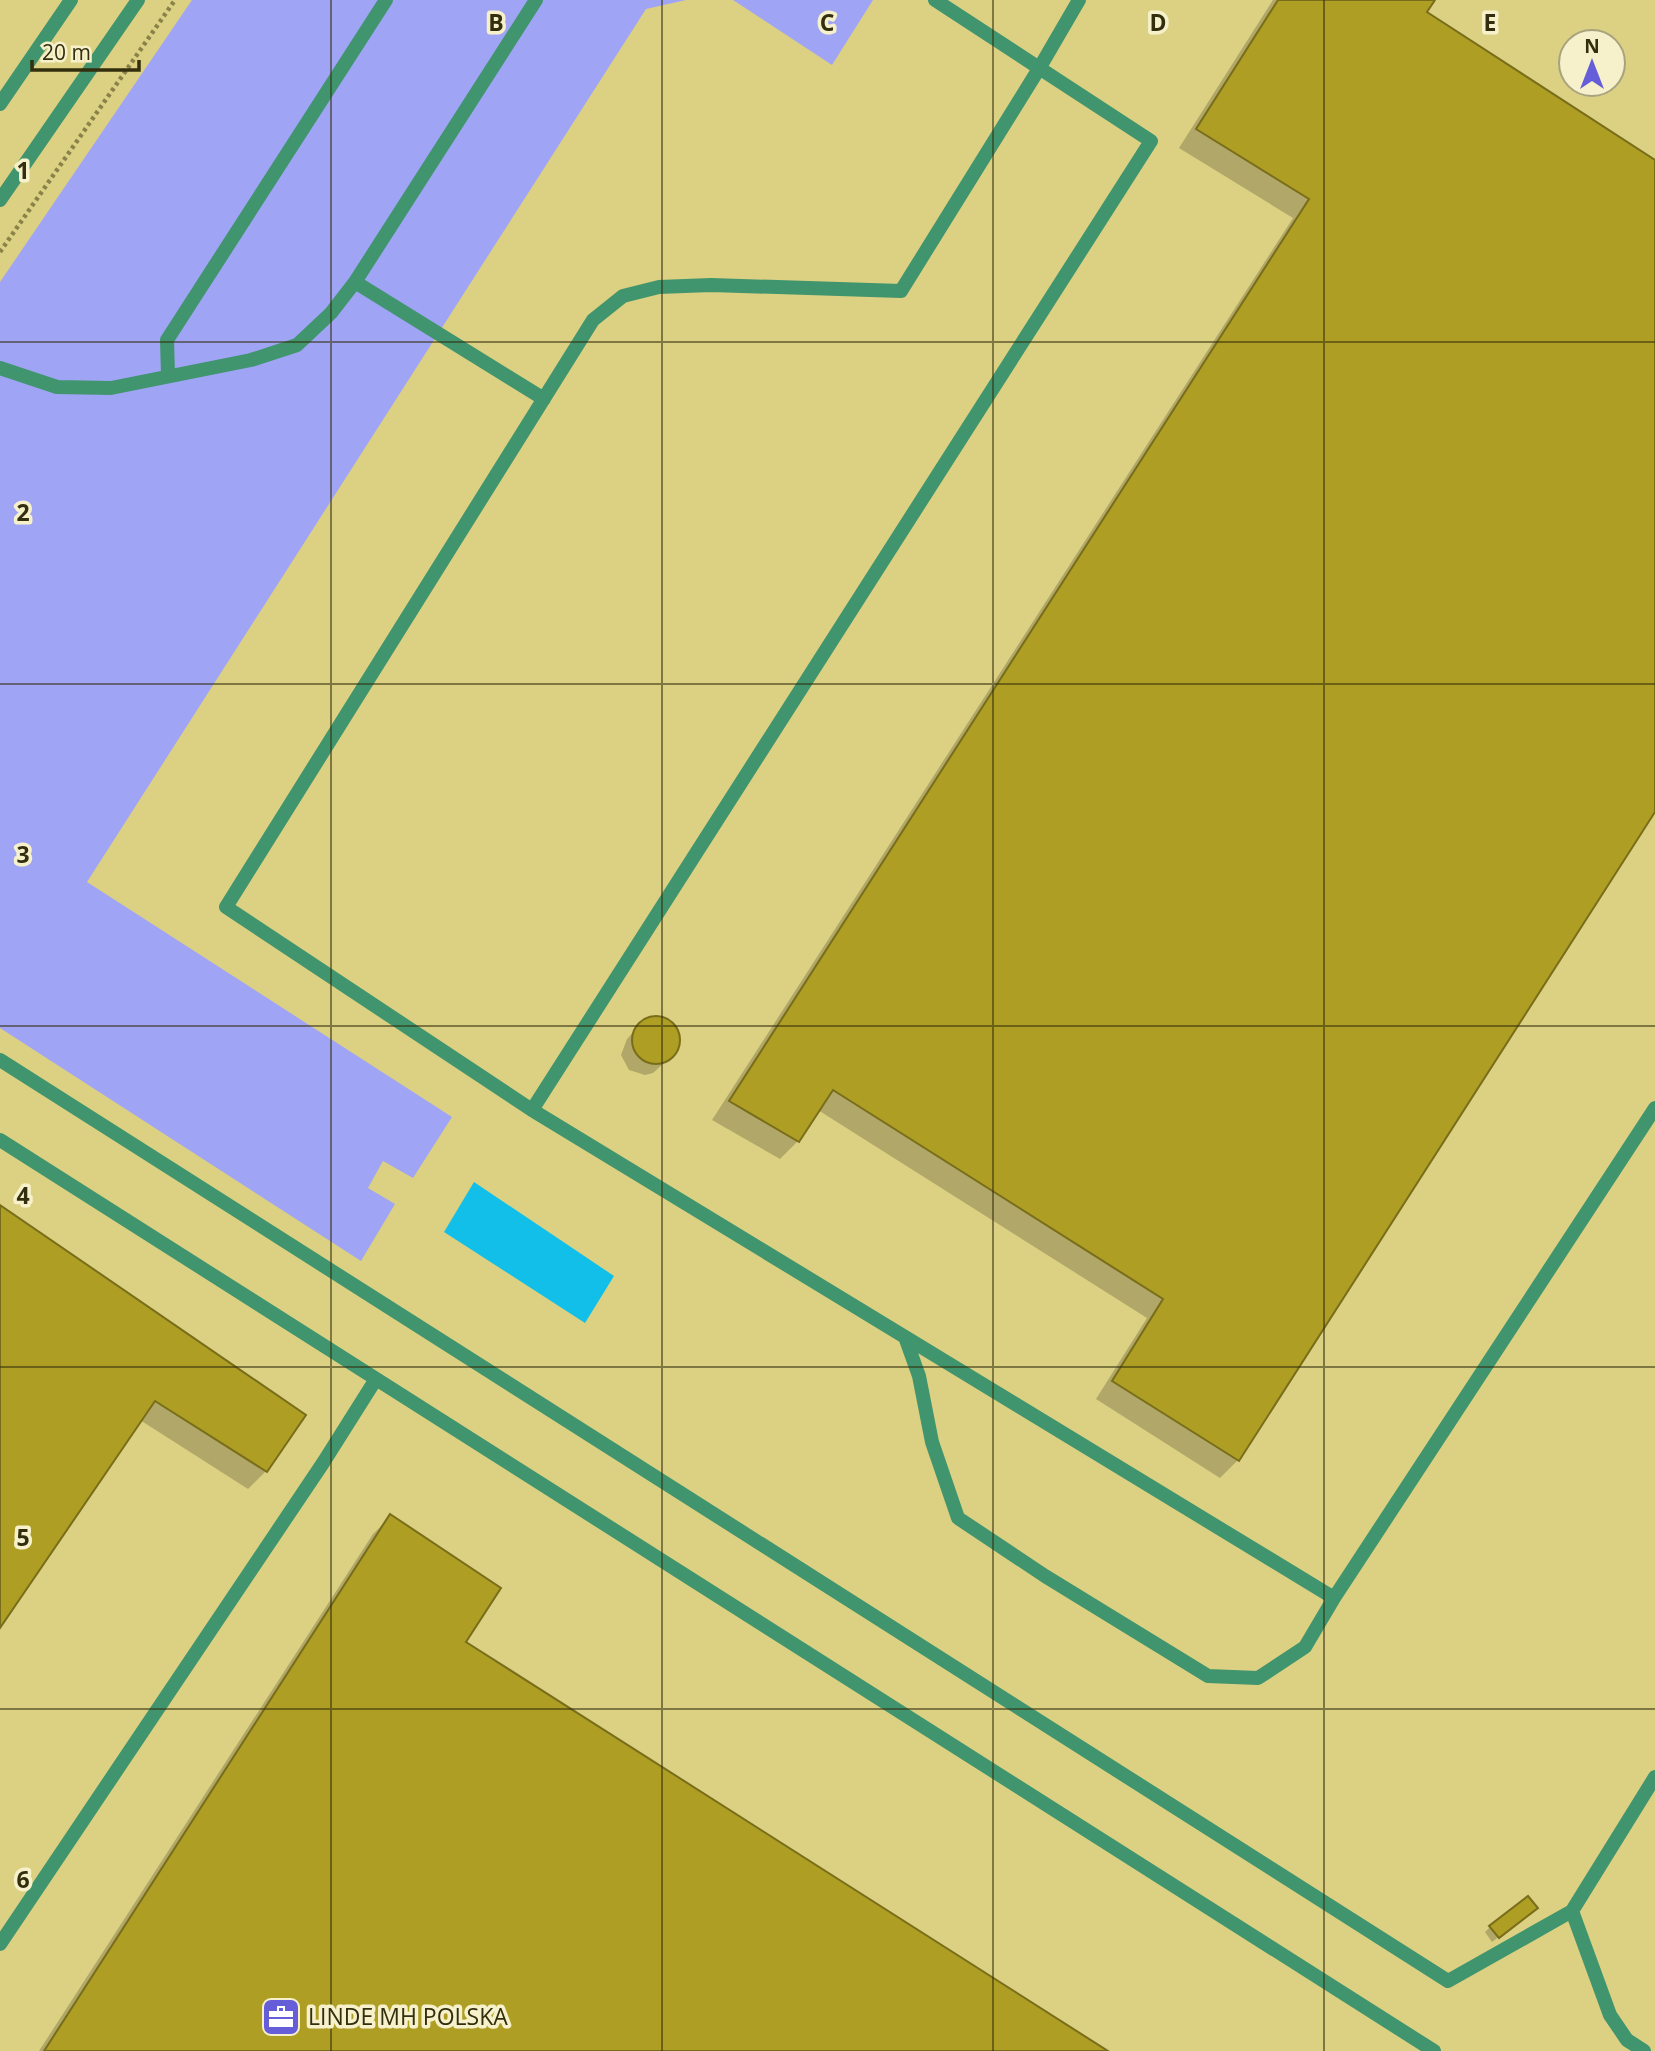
<svg xmlns="http://www.w3.org/2000/svg" width="1655" height="2051" font-family="'Open Sans',sans-serif">
  <style>
    .green { fill: #a0a4f4 }
    .water { fill: #12bfe8 }
    .shadow { fill: #0003 }
    .building { fill: #ae9e23; stroke: #786d1a; stroke-width: 2 }
    .lines { fill: none; stroke-linecap: round; stroke-linejoin: round }
    .path { stroke: #8b824a; stroke-width: 4.5; stroke-dasharray: 3.5 3.5; stroke-linecap: butt }
    .lane { stroke: #40956e; stroke-width: 14 }
    .street { stroke: #40956e; stroke-width: 14 }
    .grid { fill: none; stroke: #332e0d; stroke-width: 2; stroke-opacity: 0.55 }
    .labels { text-anchor: middle; stroke-width: 7; stroke-linejoin: round; paint-order: stroke }
    .poi-label { font-size: 23px; fill: #332e0d; stroke: #f6f1cb; text-anchor: start }
    .grid-label { font-size: 23px; text-anchor: middle; font-weight: bold; fill: #332e0d; stroke: #f6f1cb; stroke-width: 7; stroke-linejoin: round; paint-order: stroke }
  </style>
  <rect width="100%" height="100%" fill="#dcd182"/>
  <path class="green" d="M192,0h494l-40,9 -559,873 365,235 -39,61 -30,-17 -15,27 27,16 -34,57 -361,-233v-746z
    M733,0h140l-41,65z"/>
  <path class="water" d="M474,1182l140,94 -29,47 -141,-91z"/>
  <path class="shadow" d="M1273,0h160l-9,13 231,149v647l-417,651 -18,18 -124,-79 51,-81 -329,-208 -20,31 -18,18 -68,-39 581,-902 -114,-70z
    M655,1018l8,1 13,11 2,8 -5,17 -20,18 -8,2 -16,-5 -8,-15 6,-16 12,-13z
    M0,1207l266,264 -18,18 -108,-69 -140,205z
    M391,1516l73,127 641,408h-1066l334,-517z
    M1530,1913l-38,29 -7,-10 5,-5z"/>
  <path class="building" d="M1278,0h157l-8,12 228,148v652l-416,649 -127,-80 51,-82 -330,-209 -34,52 -70,-41 580,-902 -113,-70z
    M632 1040a24 24 0 1 1 48 0a24 24 0 1 1-48 0Z
    M0,1205l306,210 -39,57 -112,-71 -155,227z
    M390,1514l111,74 -35,54 642,409h-1064z
    M1528,1896l10,12 -39,30 -10,-12z"/>
  <g class="lines">
    <path class="path" d="M0,252l175,-252"/>
    <path class="lane" d="M1079,0l-39,67 -139,224 -190,-6 -52,2 -36,9 -30,24 -367,587 306,203 802,488
      M0,104l71,-104
      M355,282l189,117
      M0,368l57,19 54,1 140,-28 46,-15 34,-32 24,-31 181,-282
      M168,375l-1,-35 219,-340
      M0,1060l1448,921 124,-70 83,-134
      M532,1110l619,-969 -216,-141
      M0,1140l1434,911
      M905,1337l14,39 13,66 26,76 87,58 163,100 50,2 47,-31 29,-49 321,-490
      M1572,1911l38,104 17,25 17,11
      M0,1944l323,-481 53,-84"/>
    <path class="street" d="M0,200l138,-200"/>
  </g>
  <path class="grid" d="M331,0v2051M662,0v2051M993,0v2051M1324,0v2051M0,342h1655M0,684h1655M0,1026h1655M0,1367h1655M0,1709h1655"/>
  <defs>
    <symbol id="office-square" viewBox="-11 -11 22 22"><rect x="-9" y="-9" width="18" height="18" rx="4" fill="#655ed8" stroke="#f6f1cb"/><path d="M-6-3h4V-5.5h4V-3h4V5H-6ZM-1-4.5V-3h2v-1.5ZM-6 0V1H6V0Z" fill="#fff"/></symbol>
  </defs>
  <g fill-rule="evenodd">
    <use href="#office-square" x="259" y="1995" width="44" height="44"/>
  </g>
  <g class="labels">
    <g class="poi-label">
      <text x="308" y="2025">LINDE MH POLSKA</text>
    </g>
  </g>
  <g class="grid-label">
    <text x="496" y="31">B</text>
    <text x="827" y="31">C</text>
    <text x="1158" y="31">D</text>
    <text x="1490" y="31">E</text>
    <text x="23" y="179">1</text>
    <text x="23" y="521">2</text>
    <text x="23" y="863">3</text>
    <text x="23" y="1204">4</text>
    <text x="23" y="1546">5</text>
    <text x="23" y="1888">6</text>
  </g>
  <g transform="translate(1592 63)"><circle r="33" fill="#f6f1cb" stroke="#a8a37f" stroke-width="2"/>
  <path d="M0-5L12 26L0 18L-12 26Z" fill="#655ed8"/>
  <text y="-10" font-size="19" font-weight="bold" text-anchor="middle" fill="#332e0d">N</text>
  </g>
  <path d="M32 60v10h107v-10" fill="none" stroke="#332e0d" stroke-width="3.5"/>
  <text x="42" y="60" font-size="21" fill="#332e0d" stroke="#f6f1cb" stroke-width="5" paint-order="stroke">20 m</text>
</svg>
